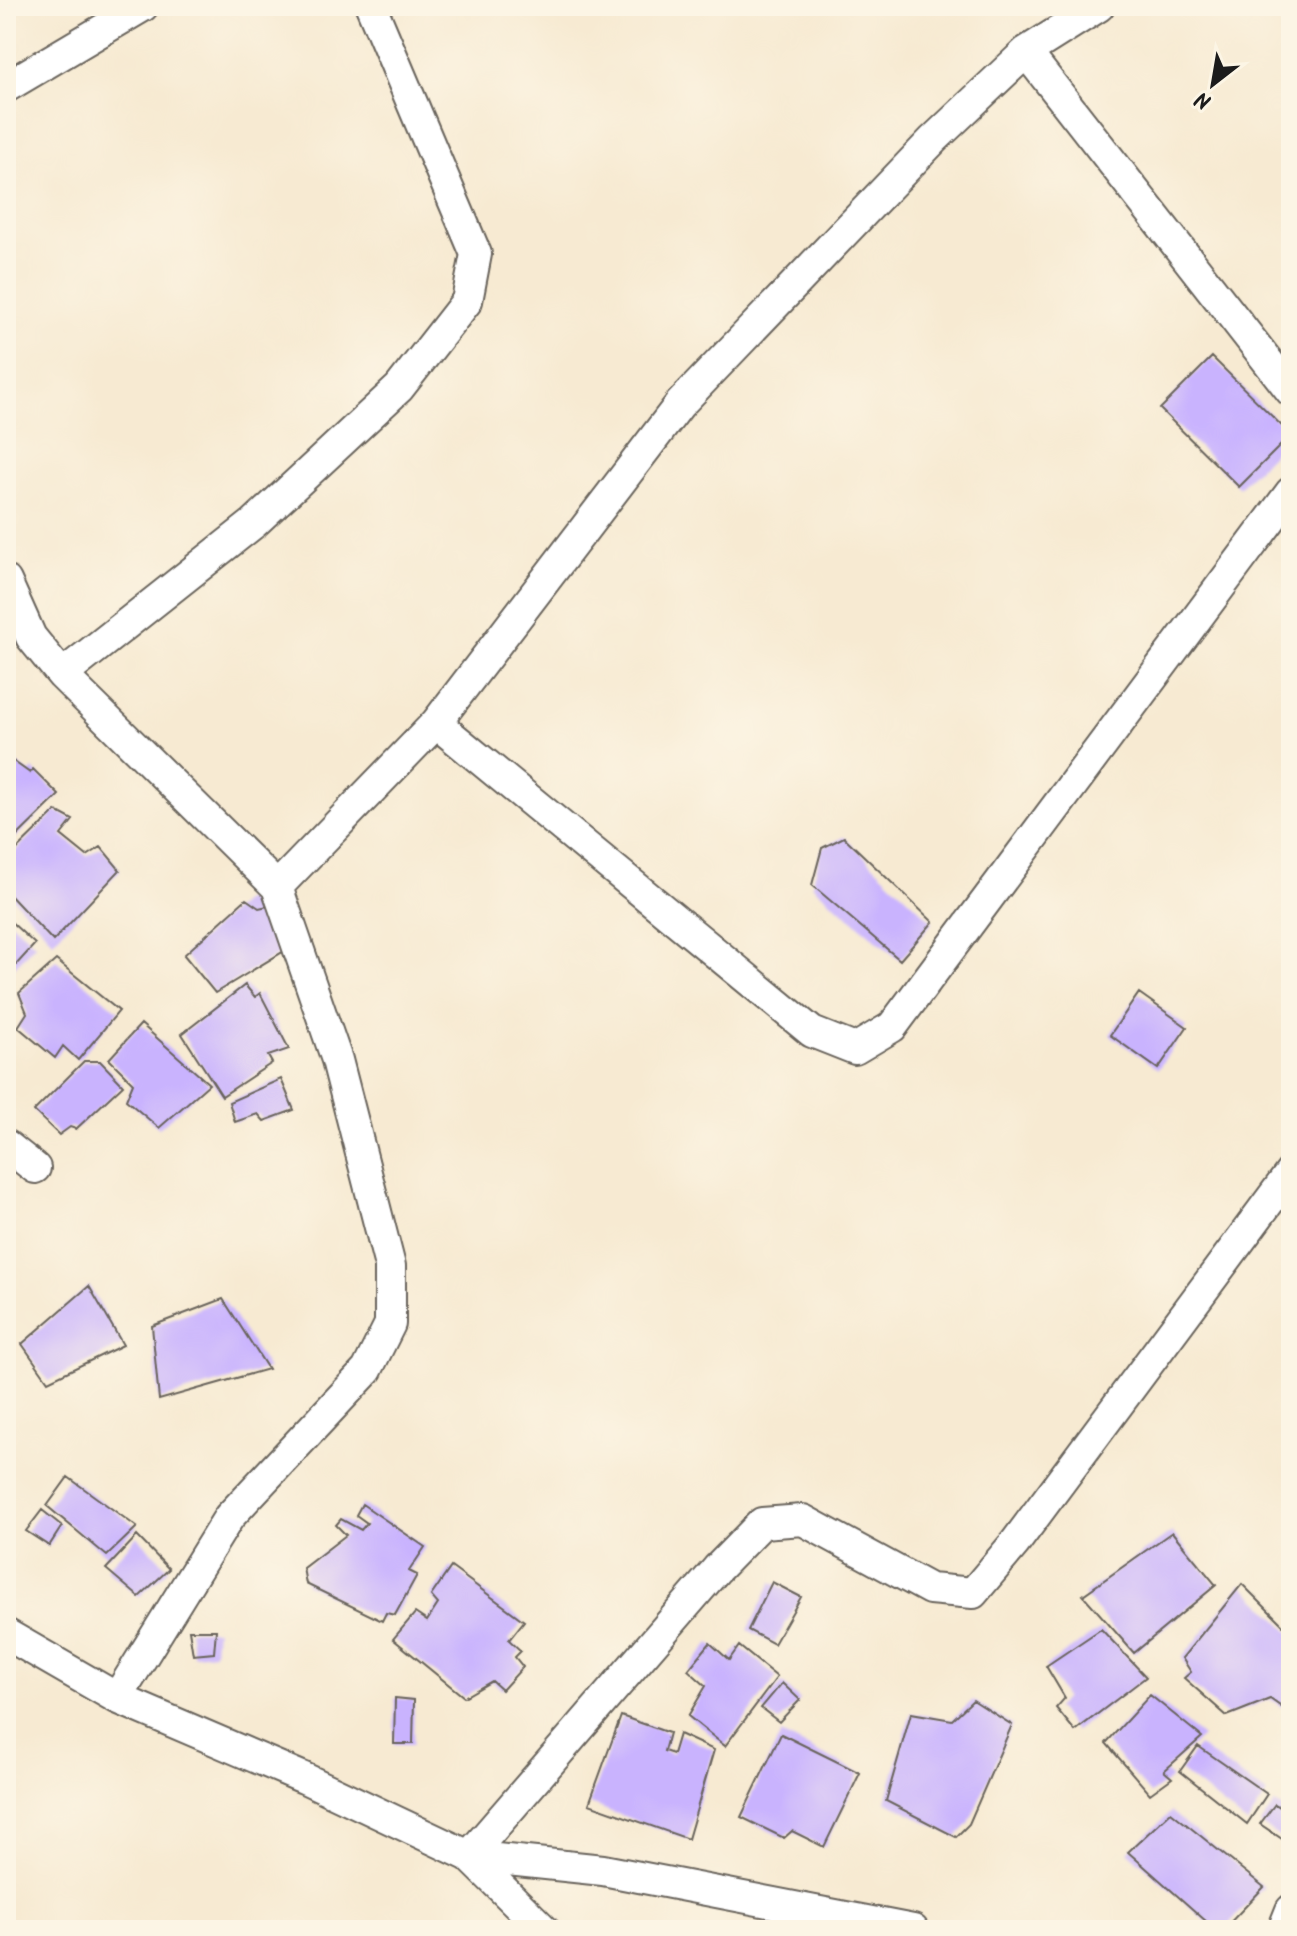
<svg xmlns="http://www.w3.org/2000/svg" width="1297" height="1936" font-family="Kalam,sans-serif">
  <style>
    .building { fill: #c9b3fe }
    .lines { fill: none; stroke-linecap: round; stroke-linejoin: round }
    .minor-casing { stroke: #69645c; stroke-width: 34 }
    .minor { stroke: #fff; stroke-width: 30 }
  </style>
  <rect width="100%" height="100%" fill="#fcf5e5"/>
  <filter id="ink" filterUnits="userSpaceOnUse"><feTurbulence type="fractalNoise" baseFrequency=".0125" numOctaves="2"/><feDisplacementMap in="SourceGraphic" scale="16" xChannelSelector="R" yChannelSelector="G"/><feConvolveMatrix kernelMatrix="1 2 1 2 8 2 1 2 1" color-interpolation-filters="sRGB"/></filter>
  <filter id="wash" filterUnits="userSpaceOnUse"><feTurbulence type="fractalNoise" baseFrequency=".006" numOctaves="4" result="noise"/><feDisplacementMap in="SourceGraphic" scale="32" xChannelSelector="R" yChannelSelector="G"/><feGaussianBlur stdDeviation="1.8" result="paint"/><feColorMatrix in="noise" values="0 0 0 0 0 0 0 0 0 0 0 0 0 0 0 0 0 1.4 0 .05"/><feComposite in="paint" operator="in"/></filter>
  <g filter="url(#wash)">
    <rect width="100%" height="100%" fill="#f7ead2"/>
    <g id="blocks">
      <path class="building" d="M1212,357l79,78 -52,52 -79,-78z
        M6,756l24,17 3,-4 26,26 -53,52z
        M56,811l17,9 -12,15 26,21 14,-9 19,23 -67,71 -47,-50v-31z
        M844,837l89,85 -33,38 -88,-75 10,-37z
        M246,899l13,9 9,-2 21,42 -74,45 -31,-38z
        M10,921l25,23 -29,32v-51z
        M56,960l63,51 -41,49 -15,-14 -8,12 -37,-31 9,-14 -8,-20z
        M245,985l10,12 5,-4 29,56 -21,7 4,7 -50,33 -40,-62z
        M1139,993l48,34 -29,42 -48,-34z
        M141,1024l68,60 -50,44 -33,-28 7,-17 -24,-24z
        M84,1061h16l23,24 -47,44 -6,-2 -11,8 -25,-24z
        M281,1079l13,31 -30,11 -6,-7 -23,8 -6,-20z
        M89,1286l34,59 -75,36 -26,-37z
        M223,1299l45,70 -109,31 -7,-74z
        M68,1477l69,50 -30,29 -60,-50z
        M362,1504l63,43 -16,24 8,4 -22,40 -9,-2 -4,8 -76,-37 -3,-16 43,-33 -10,-10 5,-6 20,11 6,-7 -11,-8z
        M42,1510l20,16 -13,20 -23,-15z
        M1172,1532l44,53 -82,68 -51,-58z
        M137,1536l32,33 -30,28 -33,-28z
        M451,1567l73,54 -15,19 12,11 -6,6 8,10 -21,23 -10,-9 -28,16 -71,-58 22,-26 12,8 11,-17 -7,-8z
        M772,1582l29,15 -27,47 -26,-14z
        M1242,1584l49,49v62l-8,13 -13,-9 -43,17 -43,-38 7,-6 -9,-14z
        M1101,1629l45,48 -71,54 -19,-23 9,-10 -19,-32z
        M189,1630h27l-2,23 -21,2z
        M710,1643l19,17 10,-14 38,31 -52,69 -37,-30 18,-30 -18,-16z
        M782,1683l18,17 -21,22 -18,-14z
        M1150,1695l52,42 -38,34 8,7 -22,16 -44,-51z
        M395,1698l19,2 -1,44h-19z
        M973,1700l39,25 -43,99 -13,13 -70,-36 25,-88 41,7z
        M621,1716l48,17 -5,18 9,3 6,-20 35,16 -26,89 -99,-35z
        M781,1734l79,39 -36,74 -32,-16 -8,7 -43,-21z
        M1198,1746l69,48 -20,30 -67,-53z
        M1275,1804l16,10v20l-6,7 -25,-17z
        M1171,1812l93,75 -41,43h-7l-88,-78z"/>
    </g>
  </g>
  <g filter="url(#ink)">
    <use href="#blocks" fill-opacity="0" stroke="#69645c" stroke-width="2"/>
    <g class="lines">
      <defs>
        <path id="minor" d="M1026,52l265,339
          M6,87l137,-81
          M6,581l25,56 31,38 215,212 60,173 53,206v58l-23,46 -138,147 -112,181
          M62,675l192,-152 145,-135 68,-87 9,-47 -105,-248
          M436,723l376,309 43,17 37,-22 399,-535
          M277,887l159,-164 244,-319 253,-264 93,-88 73,-46
          M6,1145l29,23
          M6,1634l111,64 187,80 165,78 75,74
          M469,1856l248,-287 45,-46 41,-3 127,69 43,4 42,-50 276,-371
          M469,1856l134,14 310,60
          M1283,1930l8,-20"/>
      </defs>
      <use href="#minor" class="minor-casing"/>
      <use href="#minor" class="minor"/>
    </g>
  </g>
  <rect width="1297" height="1936" fill="none" stroke="#fcf5e5" stroke-width="32"/>
  <g transform="translate(1213 84) rotate(211)" stroke="#fcf5e5" stroke-width="6" paint-order="stroke">
  <path d="M0-6L14 30L0 20L-14 30Z" fill="#1c1c1c"/>
  <text y="-12" font-size="22" font-weight="bold" text-anchor="middle" fill="#1c1c1c">N</text>
  </g>
</svg>
